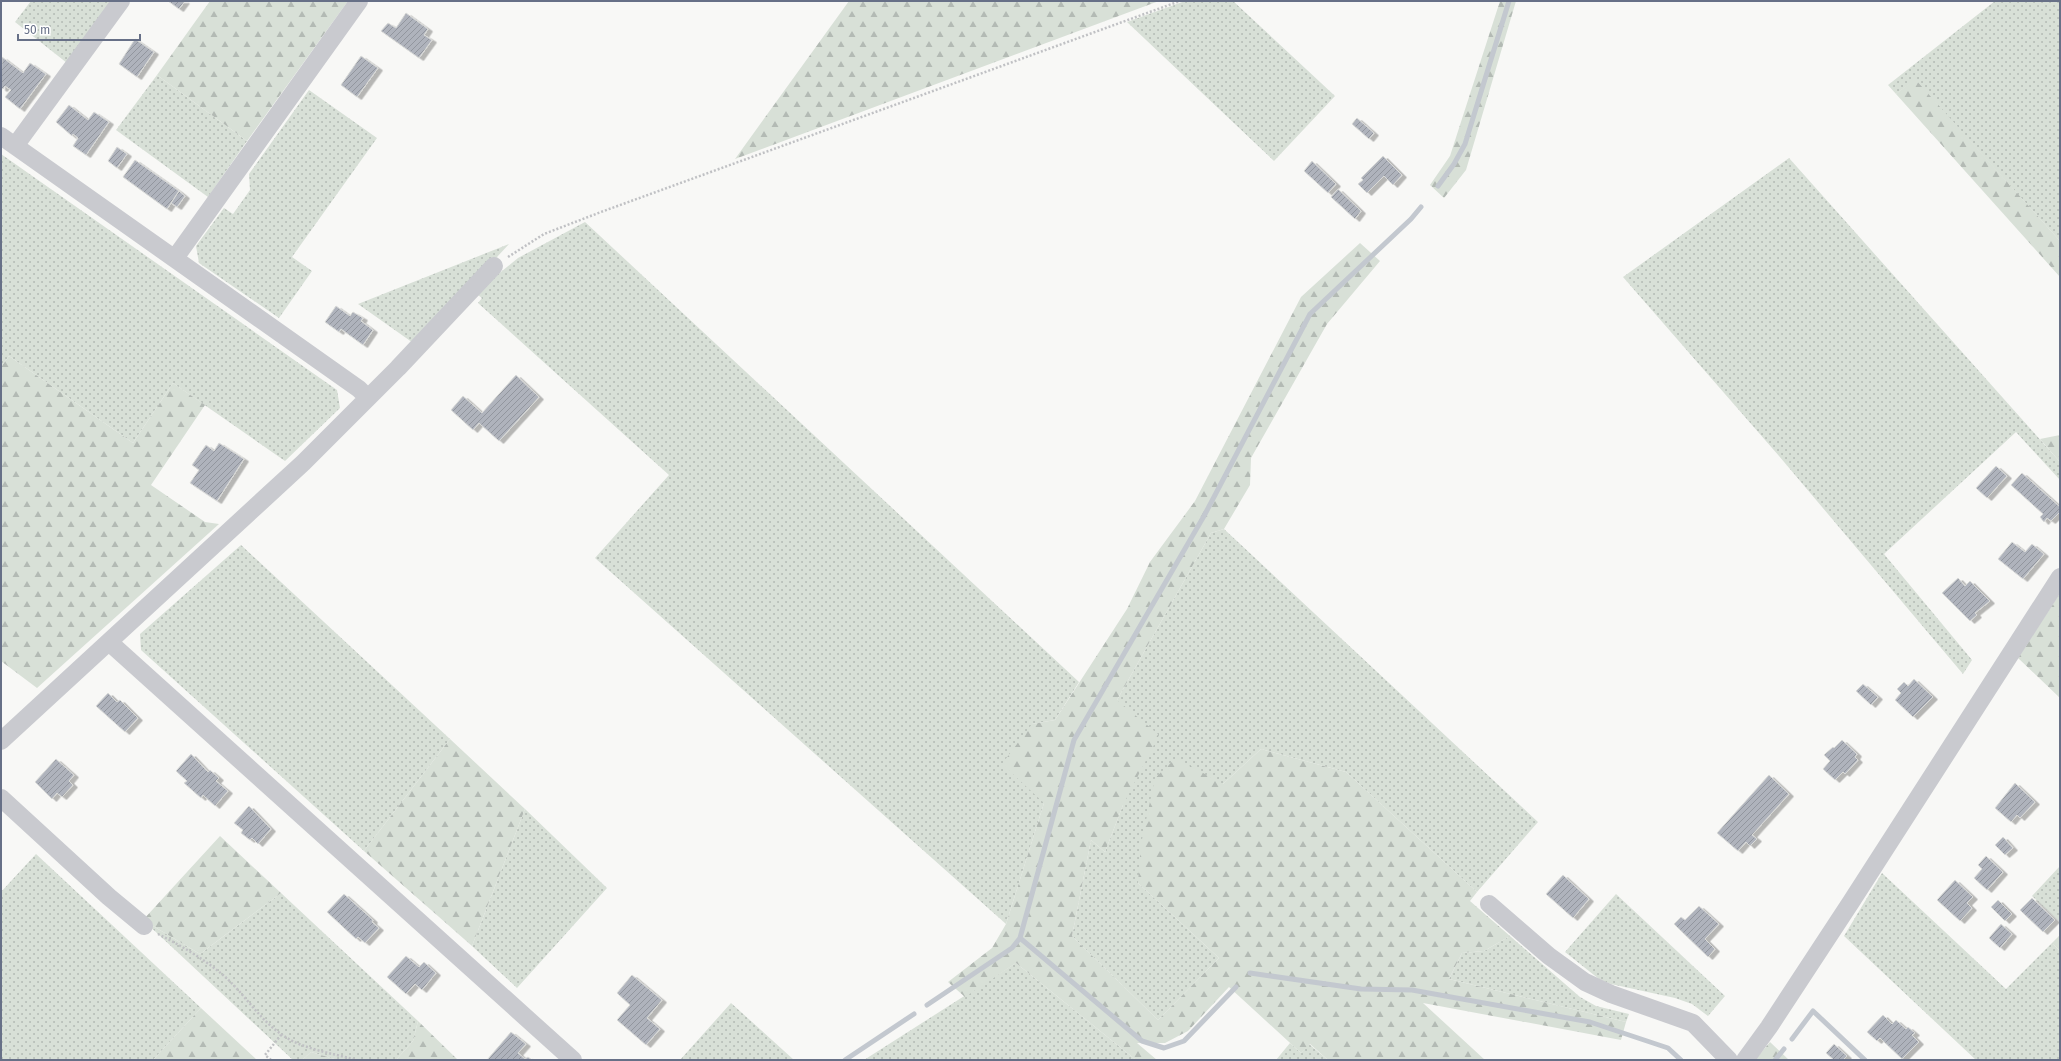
<svg xmlns="http://www.w3.org/2000/svg" width="2061" height="1061" font-family="'Fira Sans',sans-serif">
  <style>
    .grass { fill: url(#grass-dots) }
    .forest { fill: url(#forest-firs) }
    .lines { fill: none; stroke-linecap: round; stroke-linejoin: round }
    .stream { stroke: #c3c8cf; stroke-width: 5 }
    .building { fill: url(#building-hatch); stroke: #d9dad8; filter: url(#shadow) }
    .path { stroke: #c0c1c4; stroke-width: 2.5; stroke-dasharray: 2 2; stroke-linecap: butt }
    .minor { stroke: #c9cacf; stroke-width: 18 }
  </style>
  <defs>
    <pattern id="grass-dots" width="8" height="8" patternUnits="userSpaceOnUse"><rect width="8" height="8" fill="#d8e0d7"/><path d="M2 2h.1M6 6h.1" fill="none" stroke="#b3bab4" stroke-width="1.8" stroke-linecap="round"/></pattern>
    <pattern id="forest-firs" width="22" height="20" patternUnits="userSpaceOnUse"><rect width="22" height="20" fill="#d8e0d7"/><path d="M5 1l3.5 6h-7zM16 11l3.5 6h-7z" fill="#b3bab4"/></pattern>
    <pattern id="building-hatch" width="6" height="6" patternUnits="userSpaceOnUse"><rect width="6" height="6" fill="#afb3bc"/><path d="M-1 1l2-2M0 6l6-6M5 7l2-2" fill="none" stroke="#92969e"/></pattern>
    <filter id="shadow"><feDropShadow dx="4.5" dy="2.5" stdDeviation="0" flood-color="#0004"/></filter>
  </defs>
  <rect width="100%" height="100%" fill="#f8f8f6"/>
  <path class="grass" d="M31,1h81l-45,62 -52,-41z
    M1185,1h48l102,95 -61,65 -147,-139z
    M1995,1h65v240l-145,-161 -19,14 -8,-9z
    M157,75l90,66 -39,56 -92,-67z
    M309,90l68,48 -85,119 20,14 -33,47 -80,-55 -3,-17 28,-38 9,6 17,-24 -1,-16z
    M1,154l336,236 3,18 -55,53 -112,-78 -40,60 -124,-87 -8,11z
    M1789,158l271,304v18l-44,-48 -132,122 88,106 -9,14 -184,-218 -156,-179z
    M585,222l494,460 -24,38 -23,4 12,79 -38,121 -411,-366 74,-83 -191,-172 4,-5 -7,-5 43,-35z
    M509,244l-93,101 -58,-41z
    M1224,529l314,293 -61,70 -131,-120 -85,-23 -38,35 -85,99 81,75 -61,62 -86,-84 19,-96 14,12 18,-47 -6,-105 94,-167z
    M241,545l209,194 -86,112 -223,-201 -1,-16z
    M525,809l82,79 -90,100 -45,-42z
    M36,854l165,154 -48,52h-152v-168z
    M2060,866v56l-28,-26z
    M1882,873l124,116 46,-46 8,8v109h-84l-132,-124z
    M281,893l137,128 -5,20 -17,19h-58l-27,-8 -9,8h-9l-150,-140 57,34z
    M1616,894l109,102 -17,20 -16,-12 -17,-6 -64,-14 -12,-5 -34,-27z
    M1510,936l70,61 16,9 33,8 -3,8 -177,-43 13,-26 22,-2z
    M1016,963l120,97h-272z
    M731,1003l63,57h-114z
    M1290,1043l11,10 8,-9 19,16h-52z"/>
  <path class="forest" d="M210,1h138l-101,140 -90,-66z
    M849,1h310l-424,158z
    M1500,1h16l-50,169 -22,28 -14,-13 20,-29z
    M1915,79l145,162v36l-164,-183z
    M1360,243l20,18 -53,63 -76,134 -1,27 -26,44 -13,4 -94,167 42,35 -36,70 -18,47 -14,-12 -19,96 86,84 61,-62 -81,-75 3,-39 14,-66 21,-20 47,26 38,-35 85,23 131,120 -7,9 40,35 -26,15 -22,2 -13,26 177,43 -5,18 -198,-37 62,57h-157l-18,-16 -9,9 -72,-66 -41,44 -23,12h-28l20,17h-21l-120,-97 -51,34 -17,-15 44,-34 14,-24 38,-121 -42,-39 30,-40 23,-4 72,-111 23,-47 45,-61 106,-204z
    M9,356l124,87 40,-60 32,22 -54,80 54,37 14,2 -182,164 -36,-27v-294z
    M2060,435v27l-20,-23z
    M2060,593v105l-42,-40z
    M450,739l75,70 -53,137 -108,-95z
    M220,836l61,57 -81,61 -57,-34z
    M2060,935v16l-8,-8z
    M201,1008l56,52h-104z
    M418,1021l40,39h-62l17,-19z
    M1770,1042l19,18h-34z
    M311,1052l27,8h-36z"/>
  <g class="lines">
    <path class="stream" d="M1438,186l16,-22 11,-20 44,-143
      M1250,973l111,16 51,1 178,32 78,26 13,12
      M1236,987l-52,54 -20,7 -22,-7 -122,-103 54,-198 130,-224 106,-202 101,-95 10,-12
      M927,1005l85,-57 8,-10
      M1792,1039l21,-28 52,49
      M845,1060l69,-46
      M1775,1060l9,-11"/>
  </g>
  <path class="building" d="M168,1h17l-6,8z
    M406,13l22,16 -4,6 8,5 -13,18 -38,-27 7,-8 8,5z
    M135,39l19,13 -17,25 -18,-13z
    M361,56l17,12 -21,29 -16,-12z
    M2,57l21,16 7,-10 16,11 -26,35 -15,-12 6,-7 -6,-4 -2,3 -2,-1z
    M69,105l19,15 6,-8 15,10 -23,33 -13,-9 5,-8 -5,-4 -1,2 -16,-14z
    M1357,118l17,15 -5,6 -17,-15z
    M117,147l10,7 -10,14 -9,-7z
    M1383,156l19,19 -9,10 -9,-9 -17,17 -9,-9 5,-4 -2,-2z
    M135,160l44,31 -12,18 -44,-32z
    M1312,161l24,23 -8,9 -24,-22z
    M1338,189l23,22 -6,8 -24,-22z
    M179,191l6,5 -8,11 -6,-4z
    M336,306l14,10 3,-4 10,6 -2,3 12,9 -10,15 -22,-16 -2,3 -14,-10z
    M516,375l23,22 -40,44 -20,-18 -6,7 -22,-20 12,-14 19,17z
    M219,443l25,16 -27,42 -27,-18 9,-13 -7,-5 14,-20 8,6z
    M1996,466l11,10 -20,22 -11,-10z
    M2022,473l38,34v5l-9,9 -4,-3 -3,4 -4,-5 3,-3 -32,-29z
    M2012,542l13,10 7,-8 12,10 -21,25 -25,-20z
    M1958,578l7,8 5,-5 20,20 -15,12 2,2 -7,6 -28,-28z
    M1914,679l19,18 -20,20 -18,-17 6,-7 -4,-4 7,-7 4,4z
    M1863,684l15,13 -7,8 -15,-14z
    M108,693l9,9 3,-2 18,18 -13,14 -29,-26z
    M1842,740l15,14 -2,3 3,3 -13,14 -2,-2 -8,8 -12,-11 7,-8 -6,-6 9,-8 1,1z
    M191,754l17,18 2,-2 9,8 -3,3 12,10 -13,15 -12,-11 -2,3 -17,-15 3,-2 -11,-10z
    M56,759l18,16 -5,6 4,4 -11,12 -5,-4 -5,6 -17,-17z
    M1769,775l20,19 -37,41 5,4 -7,7 -4,-4 -8,9 -21,-18z
    M2015,783l20,19 -15,16 -3,-3 -6,7 -16,-14z
    M249,806l22,23 -13,15 -6,-6 -2,2 -9,-7 2,-3 -9,-7z
    M2003,837l10,11 -8,7 -10,-10z
    M1986,856l17,16 -16,18 -13,-12 8,-9 -4,-4z
    M1563,875l26,24 -16,19 -27,-24z
    M1955,880l18,17 -6,6 5,5 -12,13 -23,-21z
    M344,894l29,26 -1,2 7,6 -14,15 -7,-6 -2,2 -29,-27z
    M2032,898l23,22 -12,12 -23,-22z
    M1998,900l14,14 -7,7 -14,-14z
    M1699,906l20,18 -14,15 10,10 -7,8 -34,-33 7,-7 4,3z
    M2001,924l11,10 -12,14 -11,-10z
    M406,956l13,11 5,-5 12,11 -14,17 -7,-6 -9,10 -19,-17z
    M632,975l30,25 -15,18 13,11 -14,16 -29,-25 13,-15 -13,-12z
    M1883,1015l9,9 4,-4 10,9 2,-2 7,6 -3,2 7,7 -17,17 -22,-21 -3,3 -10,-9z
    M511,1032l15,12 -8,9 7,6 3,-2 4,3h-45z
    M1834,1044l13,12 -4,4h-9l-8,-7z"/>
  <g class="lines">
    <path class="path" d="M508,257l36,-23 57,-22 579,-211
      M158,934c22,11 46,25 65,41 21,18 35,43 58,59 20,15 51,19 75,26
      M271,1060l-6,-5 16,-20"/>
    <path class="minor" d="M1,136l358,253 8,8
      M15,146l106,-145
      M175,258l184,-257
      M109,642l464,418
      M1,741l302,-278 95,-95 96,-102
      M1,798l108,99 35,29
      M1489,904l60,52 36,26 26,12 82,29 36,37
      M1745,1060l24,-33 82,-125 209,-325"/>
  </g>
  <rect width="2061" height="1061" fill="none" stroke="#677087" stroke-width="4"/>
  <path d="M18 34v6h122v-6" fill="none" stroke="#677087" stroke-width="2"/>
  <text x="24" y="34" font-size="12" fill="#677087" stroke="#ffffff" stroke-width="3" paint-order="stroke">50 m</text>
</svg>
